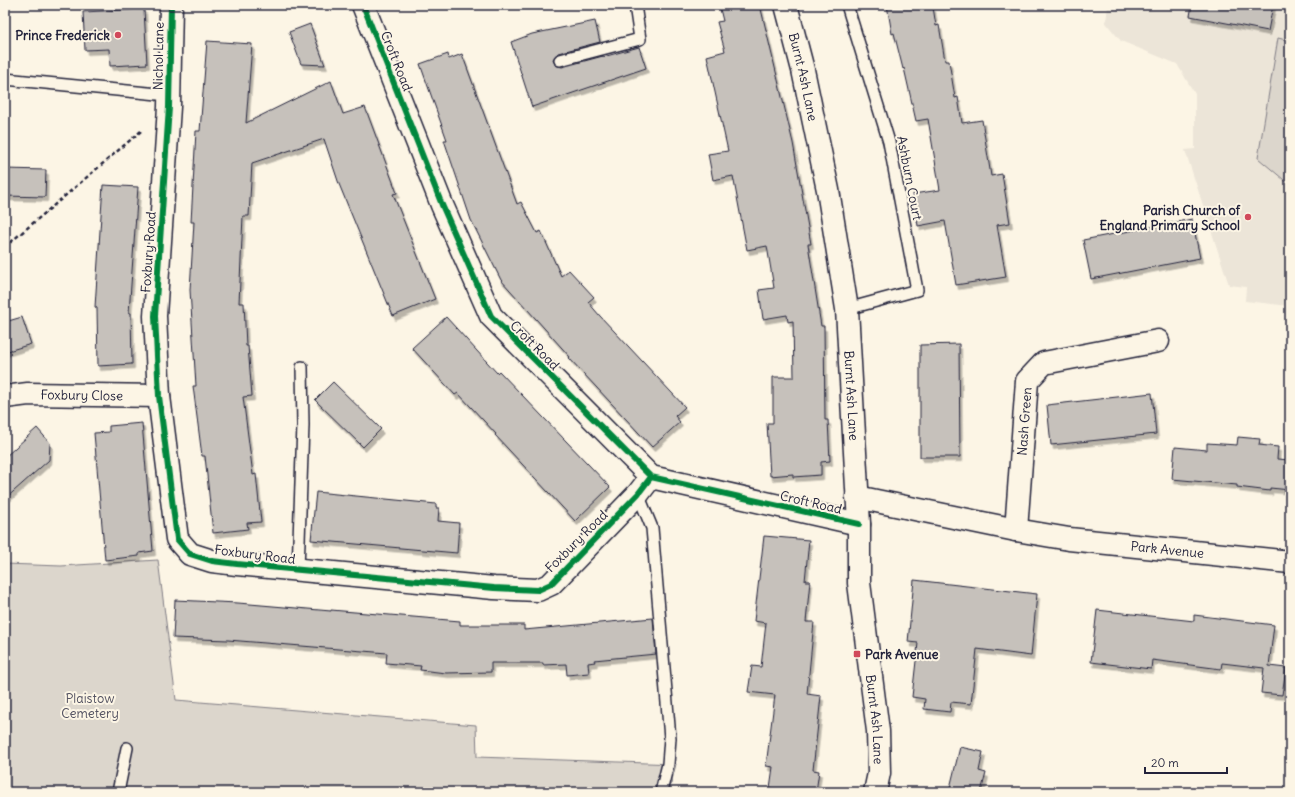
<svg xmlns="http://www.w3.org/2000/svg" width="1295" height="797" font-family="Delius,sans-serif">
  <style>
    .built { fill: #ece5d8 }
    .green { fill: #dcd6cc; stroke: #7f7c84 }
    .building { fill: #c6c1bb; stroke: #22223b; filter: url(#shadow) }
    .lines { fill: none; stroke-linecap: round; stroke-linejoin: round }
    .lane-casing { stroke: #22223b; stroke-width: 14 }
    .street-casing { stroke: #22223b; stroke-width: 25 }
    .primary-casing { stroke: #22223b; stroke-width: 25 }
    .path { stroke: #22223b; stroke-width: 2.5; stroke-dasharray: 4 3; stroke-linecap: butt }
    .lane { stroke: #fcf5e5; stroke-width: 11 }
    .street { stroke: #fcf5e5; stroke-width: 22 }
    .primary { stroke: #fcf5e5; stroke-width: 22 }
    .cycleway-casing { stroke: #fcf5e5; stroke-width: 8 }
    .cycleway { stroke: #00873e; stroke-width: 6 }
    .poi-dot { fill: #d1495b; stroke: #fcf5e5; stroke-width: 1.5 }
    .labels { text-anchor: middle; stroke-width: 4; stroke-linejoin: round; paint-order: stroke }
    .poi-label { font-size: 13px; font-weight: bold; fill: #22223b; stroke: #fcf5e5; text-anchor: end }
    .street-label { font-size: 13px; fill: #22223b; stroke: #fcf5e5 }
    .park-label { font-size: 13px; fill: #504f5f; stroke: #fcf5e5 }
  </style>
  <defs>
    <filter id="shadow"><feDropShadow dx="2.5" dy="4.5" stdDeviation="0" flood-color="#0004"/></filter>
  </defs>
  <rect width="100%" height="100%" fill="#fcf5e5"/>
  <filter id="ink" filterUnits="userSpaceOnUse"><feTurbulence type="fractalNoise" baseFrequency=".025" numOctaves="2"/><feDisplacementMap in="SourceGraphic" scale="8" xChannelSelector="R" yChannelSelector="G"/><feConvolveMatrix kernelMatrix="1 2 1 2 8 2 1 2 1" color-interpolation-filters="sRGB"/></filter>
  <g filter="url(#ink)">
    <path class="built" d="M1108,5h182v301l-45,-5 1,-14 -17,-2 -44,-135 10,-1v-55l-18,-30 -56,-23 -15,-18z"/>
    <path class="green" d="M1278,38l12,3v144l-32,-27z
      M158,560l18,140 300,25 1,32 199,7 -7,28h-664v-228l56,2z"/>
    <path class="building" d="M719,5h41l33,138 18,101h-3l13,82h3l1,94h3l2,41 -9,1v13l-28,2v-3l-23,2 -3,-53h6v-46h21l-1,-56 -5,1 -1,-7 -24,4 -4,-29 15,-2 -7,-42 -20,4 -14,-74 -20,4 -5,-26 20,-3 -21,-95 18,-5 -8,-29 6,-1z
      M887,5h43l1,2h2l3,19 3,-1 6,36h4l6,37 3,-1 4,26 20,-3 9,56 11,-2 8,49 -13,2 9,52 -50,8 -11,-64 -27,5 -5,-32 27,-4 -12,-71 -12,2 -12,-53 -1,1 -9,-36 -2,1z
      M1192,5h81l-5,26 -78,-15z
      M144,9l3,55 -37,2 -1,-17 -24,1 -2,-38z
      M595,21l5,21 -42,11 -5,6 2,6 7,2 41,-11v1l36,-10 7,21 -114,39 -21,-65 21,-8z
      M310,24l15,41 -24,-1 -12,-32z
      M207,41l45,3 -6,79 85,-42 12,33 22,-7 32,86 -4,1 42,105 -42,17 -54,-132 -15,-45 -72,24 -3,53h-6l-4,87h5l2,43h2l4,50 -9,1 10,78 3,-1 5,48 -14,1 1,6 -35,4 -8,-77h-3l-9,-70h3l-6,-96 4,-68h-3l5,-91h4z
      M448,54l1,5 13,-5 55,150 4,-2 16,31 4,-2 20,45 8,-6 25,27 -6,5 12,14 85,91 -10,9 5,6 -28,25 -83,-89 1,-1 -69,-77 -30,-60 -27,-80h3l-27,-76z
      M5,169l41,1 -1,27 -40,-1z
      M103,185l35,2 -9,126h2l1,51 -34,2 -1,-58 -2,-1z
      M1192,219l8,39 -109,21 -8,-39z
      M22,317l9,27 -26,8v-30z
      M446,317l51,56 2,-2 111,116 -35,34 -80,-86 1,-1 -38,-41 -3,2 -43,-47z
      M959,344l1,113h-40v-112z
      M333,382l48,47 -18,18 -48,-47z
      M1152,393l4,41 -105,11 -4,-40z
      M142,423l11,128 -14,2v3l-34,4 -11,-127 15,-1v-6z
      M37,428l13,15 -1,17 -44,39v-42z
      M1238,437l22,2 -1,6 19,2 -1,12 13,1v30l-20,-2v3l-33,-4v-2l-65,-6 3,-32 32,3v-7l30,2z
      M316,492l120,12v4h3l-1,13 21,2 -2,30 -146,-13z
      M764,536l45,4 -4,41h5l-4,41h8l-7,72 14,2 -8,74 6,1 -3,21h-40v-3l-6,-1 3,-21 -7,-1 9,-71 -27,-3 4,-26 9,1 5,-44 -12,-2z
      M914,580l123,14 -6,62 -54,-7 -6,55 -20,-2 -1,10 -26,-3 1,-10 -13,-2 6,-54 -10,-1z
      M175,600l63,3 93,8v-1l129,11v4h64v5l129,-12 3,36 -62,6 1,2 -7,1 1,10 -22,2 -1,-11 -23,1v-2h-52v9l-45,1 -26,-3 1,-4 -35,-3 1,-10 -159,-13 -55,-2z
      M1097,610l97,11v-6l80,10 -5,41 17,2 -4,27 -21,-2 3,-25 -42,-5 -1,6 -69,-9 -1,9 -60,-7z
      M960,747l23,5 -4,19 7,2 -5,19h-32z"/>
    <g class="lines">
      <defs>
        <path id="lane" d="M847,5l42,137 28,148 -70,19
          M560,60l80,-21 -5,-34
          M5,79l163,16
          M638,494l14,34 18,210 -2,26 -7,28
          M298,570l5,-145 -1,-58
          M118,792l9,-44"/>
        <g id="street">
          <path d="M171,5l-2,102 -14,209 4,80 18,143 13,15 22,7 25,3 257,24 44,2 13,-6 87,-90 13,-17"/>
          <path d="M363,5l79,200 49,111 160,161 208,47"/>
          <path id="s1" d="M5,397l23,-3 131,2"/>
          <path id="s2" d="M857,497l159,33 53,9 221,23"/>
          <path id="s3" d="M1016,530l11,-149 17,-18 114,-22"/>
        </g>
        <g id="primary">
          <path id="s4" d="M786,5l17,65 25,120 19,119 12,215v59l19,148 1,42 -4,19"/>
        </g>
      </defs>
      <use href="#lane" class="lane-casing"/>
      <use href="#street" class="street-casing"/>
      <use href="#primary" class="primary-casing"/>
      <path class="path" d="M5,247l136,-116"/>
      <use href="#lane" class="lane"/>
      <use href="#street" class="street"/>
      <use href="#primary" class="primary"/>
      <defs>
        <path id="cycleway" d="M171,5l-2,102 -14,209 4,80 18,143 13,15 22,7 25,3 257,24 44,2 13,-6 87,-90 13,-17
          M363,5l79,200 49,111 160,161 208,47"/>
      </defs>
      <use href="#cycleway" class="cycleway-casing"/>
      <use href="#cycleway" class="cycleway"/>
    </g>
  </g>
  <g class="poi-dot">
    <circle cx="118" cy="35" r="4"/>
    <circle cx="1248" cy="217" r="4"/>
    <rect x="853" y="650" width="8" height="8" rx="2"/>
  </g>
  <g class="labels">
    <g class="poi-label">
      <text x="110" y="40">Prince Frederick</text>
      <text x="1240" y="215">Parish Church of<tspan x="1240" dy="15">England Primary School</tspan></text>
      <text x="865" y="659" text-anchor="start">Park Avenue</text>
    </g>
    <g class="street-label">
      <text transform="translate(158 56) rotate(-89)" y="5">Nichol Lane</text>
      <text transform="translate(397 61) rotate(68)" y="5">Croft Road</text>
      <text dy="5" stroke="none"><textPath href="#s4" startOffset="74">Burnt Ash Lane</textPath></text>
      <text transform="translate(910 178) rotate(79)" y="5">Ashburn Court</text>
      <text transform="translate(148 252) rotate(-86)" y="5">Foxbury Road</text>
      <text transform="translate(535 345) rotate(45)" y="5">Croft Road</text>
      <text dy="5" stroke="none"><textPath href="#s1" startOffset="77">Foxbury Close</textPath></text>
      <text dy="5" stroke="none"><textPath href="#s4" startOffset="397">Burnt Ash Lane</textPath></text>
      <text dy="5" stroke="none"><textPath href="#s3" startOffset="109">Nash Green</textPath></text>
      <text transform="translate(811 502) rotate(13)" y="5">Croft Road</text>
      <text transform="translate(576 541) rotate(-45)" y="5">Foxbury Road</text>
      <text dy="5" stroke="none"><textPath href="#s2" startOffset="315">Park Avenue</textPath></text>
      <text transform="translate(255 554) rotate(7)" y="5">Foxbury Road</text>
      <text dy="5" stroke="none"><textPath href="#s4" startOffset="722">Burnt Ash Lane</textPath></text>
    </g>
    <g class="park-label">
      <text x="90" y="703">Plaistow<tspan x="90" dy="15">Cemetery</tspan></text>
    </g>
  </g>
  <rect width="1295" height="797" fill="none" stroke="#fcf5e5" stroke-width="20"/>
  <rect x="10" y="10" width="1275" height="777" fill="none" stroke="#22223b" stroke-width="1.5" filter="url(#ink)"/>
  <path d="M1145 767v6h82v-6" fill="none" stroke="#22223b" stroke-width="2"/>
  <text x="1151" y="767" font-size="12" fill="#22223b" stroke="#fcf5e5" stroke-width="3" paint-order="stroke">20 m</text>
</svg>
